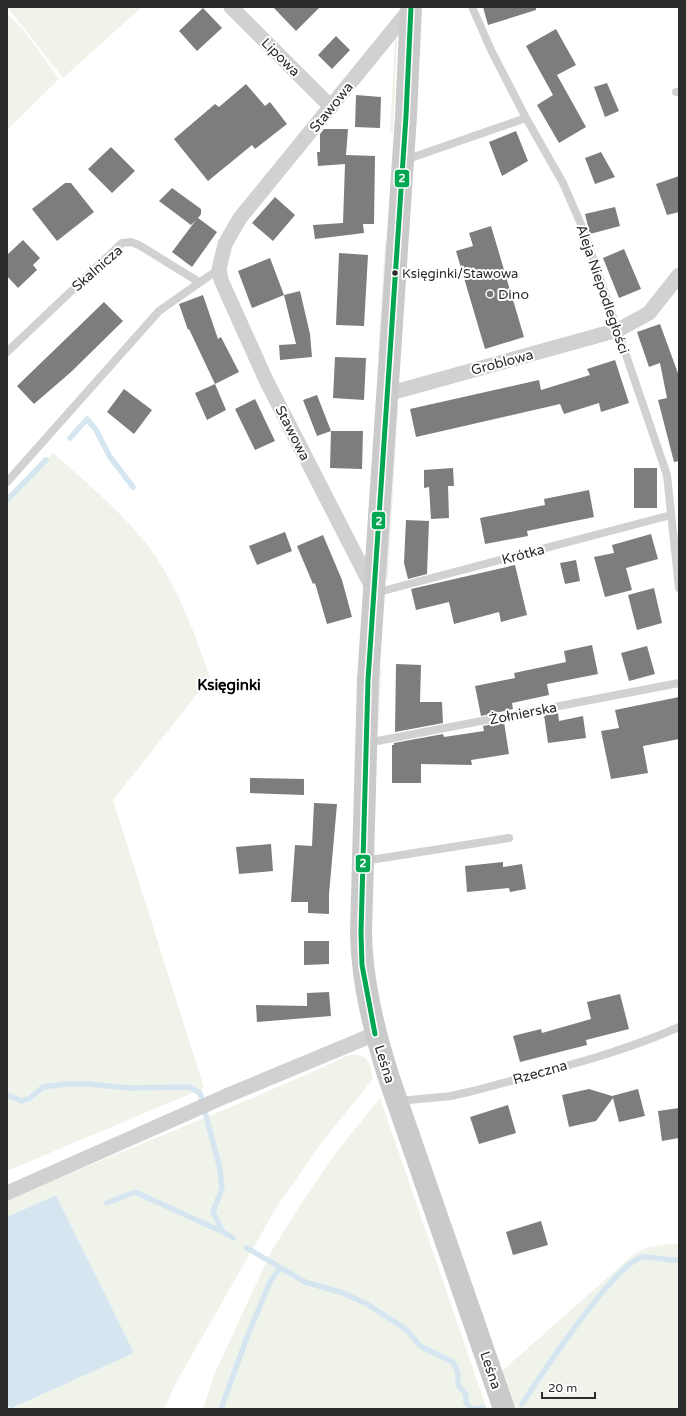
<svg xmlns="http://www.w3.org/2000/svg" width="686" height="1416" font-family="'Varela Round',sans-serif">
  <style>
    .green { fill: #eff3ea }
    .water { fill: #d6e6f1 }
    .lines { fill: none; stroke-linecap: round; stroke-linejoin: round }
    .stream { stroke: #d6e6f1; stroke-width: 5.5 }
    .building { fill: #7d7d7d }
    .service { stroke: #d1d1d1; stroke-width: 8 }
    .minor { stroke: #d1d1d1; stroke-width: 15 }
    .secondary { stroke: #cacaca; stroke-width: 22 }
    .bus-1-casing { stroke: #fff; stroke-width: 8 }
    .bus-1 { stroke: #00a651; stroke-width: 5 }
    .bus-dot { fill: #2c2c2c; stroke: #fff; stroke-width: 1.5 }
    .poi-dot { fill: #767676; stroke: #fff; stroke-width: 1.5 }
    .labels { text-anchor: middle; stroke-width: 4; stroke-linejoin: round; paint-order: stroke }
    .bus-label { font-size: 13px; fill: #2c2c2c; stroke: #fff; text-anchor: start }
    .street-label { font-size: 14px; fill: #2c2c2c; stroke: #fff }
    .poi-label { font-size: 14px; fill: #2c2c2c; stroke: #fff; text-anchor: start }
    .neighbourhood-label { font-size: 15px; font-weight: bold; fill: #000; stroke: #fff }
    .line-badge { stroke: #fff; stroke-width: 1.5 }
    .badge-label { font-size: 11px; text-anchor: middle; font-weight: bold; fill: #fff }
  </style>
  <rect width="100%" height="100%" fill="#fff"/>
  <path class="green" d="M7,7h135l-79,71z
    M7,13l17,18 35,48 -52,51z
    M395,38h2l-4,95h-3z
    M385,242l2,1 -7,112 -2,1z
    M395,405h3l-10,174 -3,-1z
    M53,453c32,28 65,56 92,89 30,37 50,91 65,136l-97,122 91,288 -197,83v-670z
    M382,666l-4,67 1,-63z
    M349,1055c20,-2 20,7 24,24l-51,63 -46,66 -99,173 -13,28h-153l123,-56 -78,-158 -49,22v-16c113,-51 230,-93 342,-146z
    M380,1098l107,311h-284l11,-34 57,-123 30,-48 34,-50z
    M679,1243v166h-163l-14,-38 131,-116 15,-8z"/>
  <path class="water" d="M56,1195l78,158 -124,56 -3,-6v-186z"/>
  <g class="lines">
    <path class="stream" d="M70,438l17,-19 9,11 14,27 23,30
      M7,500l39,-40
      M7,1095l15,6 8,-3 13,-11 23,-3h23l40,4 60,-1 11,6 20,76 2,19 -9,24 10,20 10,6
      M107,1203l28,-11 88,40
      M247,1248l58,34 38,11 24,11 40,26 13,16 33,16 5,11v12l8,9v9l6,6
      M522,1404c17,-26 94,-143 121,-147 9,-1 24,4 36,3
      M221,1409l26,-72 23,-55 9,-13
      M475,1409l8,-1"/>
  </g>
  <path class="building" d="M273,7h47l-24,24z
    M483,7h53v3l-48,15z
    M203,8l19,20 -25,23 -18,-20z
    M556,29l20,36 -19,10 29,52 -27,16 -22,-38 16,-10 -27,-49z
    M336,36l14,14 -18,19 -14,-14z
    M607,83l12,28 -14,6 -11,-30z
    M246,84l19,22 5,-4 17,22 -32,25 -3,-4 -44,36 -34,-42 41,-35 4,3z
    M356,95l25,2 -1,31 -25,-1z
    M324,129h24l-2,26 29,1 -1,68h-11l1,9 -49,6 -2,-14 30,-2 2,-59 -27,2 -1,-14h3v-18z
    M516,131l12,30 -26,15 -13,-34z
    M111,147l24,24 -23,22 -24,-24z
    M601,152l14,25 -20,7 -10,-26z
    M679,176v36l-12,3 -11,-31z
    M65,183h6l23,29 -37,29 -25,-32z
    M172,188l29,21v5l-3,4 19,14 -25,35 -20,-15 24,-32 -5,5 -32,-24z
    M275,197l20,18 -22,26 -21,-18z
    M615,207l5,19 -30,8 -5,-20z
    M491,226l33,111 -39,12 -29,-98 17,-5 -4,-13z
    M23,240l17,18 -7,7 4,5 -19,18 -11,-12v-21z
    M624,249l17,40 -22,9 -16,-40z
    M339,253l29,2 -4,71 -28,-1z
    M270,258l14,37 -32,13 -14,-37z
    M300,291l10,43 2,23 -32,3 -1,-15 17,-1 -12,-49z
    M203,295l15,44 3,-2 18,35 -24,12 -26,-55 -1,1 -9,-26z
    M104,302l19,19 -52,51 -37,32 -17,-18z
    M660,324l19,52v85l-5,1 -16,-62 9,-2 -7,-35 -11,4 -12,-35z
    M335,357l31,1 -2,42 -31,-2z
    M615,360l14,43 -28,9 -2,-9 -35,11 -4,-10 -144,33 -6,-28 129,-29 2,10 49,-15 -3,-6z
    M215,384l11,26 -19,10 -12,-27z
    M124,389l28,21 -18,24 -27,-22z
    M317,395l14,36 -14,5 -14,-36z
    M255,399l20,42 -20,9 -20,-41z
    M331,431h32l-1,38 -32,-1z
    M453,468l1,18h-6l1,32 -18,1 -2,-32 -5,1v-18z
    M634,468h23v40h-23z
    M589,490l5,27 -67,14 1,5 -43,8 -5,-26 65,-13 -1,-6z
    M406,520l23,1 -2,53 -19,5 -4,-16z
    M285,532l7,19 -35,14 -8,-19z
    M651,534l7,25 -32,9 6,22 -27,7 -11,-40 20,-4 -2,-8z
    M323,535l19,45 10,37 -25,7 -12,-41 -2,1 -16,-38z
    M576,560l4,21 -15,3 -5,-21z
    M515,565l12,50 -26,7 -2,-10 -45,12 -5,-22 -33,8 -5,-21z
    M654,588l8,35 -25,7 -9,-35z
    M592,645l6,29 -51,10 2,11 -37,8 1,6 -32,7 -6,-30 40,-8 -1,-5 52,-11 -2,-11z
    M647,646l8,28 -26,7 -8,-28z
    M396,664l25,1 -1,37h22l1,21 -48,9z
    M679,697v42l-36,7 5,27 -37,6 -10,-48 18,-3 -4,-18z
    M558,713l1,8 24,-5 3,22 -38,5 -4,-28z
    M504,722l5,32 -38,6 1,5 -51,-1v19h-29v-38h2v-2l49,-9 1,3 40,-6 -1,-5z
    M250,778l54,1v16l-54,-2z
    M314,803l23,1 -8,90v20l-21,-1v-11h-17l4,-57 17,1z
    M271,844l2,27 -34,3 -3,-27z
    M503,862v5l19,-3 4,25 -16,3 -1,-4 -42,4 -2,-26z
    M304,941h25v23l-25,1z
    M329,992l2,24 -74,6 -1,-17 51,1v-13z
    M620,994l9,35 -43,11 1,5 -67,17 -7,-26 28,-7 1,4 49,-14 -4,-17z
    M589,1089l23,7 26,-7 7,27 -26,6 -6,-24 -17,23 -27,6 -7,-32z
    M508,1105l8,28 -37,11 -9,-27z
    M679,1108v30l-17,3 -4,-30z
    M541,1221l7,24 -35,10 -7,-23z"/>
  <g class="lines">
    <path class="service" d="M472,7l20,45 34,66 37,65 20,46 84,246 12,113
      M676,92h3
      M405,160l121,-42
      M7,352l115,-109 9,-1 8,3 60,37
      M7,482l152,-171 60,-42
      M375,593l296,-78
      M367,743l312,-60
      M364,861l145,-23
      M399,1101l52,-5 22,-5c69,-19 141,-35 206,-64"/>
    <path class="minor" d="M231,7l100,100
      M387,394l231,-64 31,-17 30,-38
      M374,591l-108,-211 -45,-100 -2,-11 6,-25 15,-26 171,-210
      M7,1193l219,-97 149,-62"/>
    <path class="secondary" d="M411,7l-5,109 -38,564 -7,253c1,50 13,97 28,145l115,331"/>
    <defs>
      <path id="bus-1" d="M375,1034l-13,-69 -1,-32 7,-253 38,-564 5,-109"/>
    </defs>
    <use href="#bus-1" class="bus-1-casing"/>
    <use href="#bus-1" class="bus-1"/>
  </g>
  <circle class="bus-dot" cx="395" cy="273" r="3.5"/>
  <circle class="poi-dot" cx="490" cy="294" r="4"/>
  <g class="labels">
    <g class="bus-label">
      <text x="402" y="278">Księginki/Stawowa</text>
    </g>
    <g class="street-label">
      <text transform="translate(281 57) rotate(45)" y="5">Lipowa</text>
      <text transform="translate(331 107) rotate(-51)" y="5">Stawowa</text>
      <text transform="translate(97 268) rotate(-41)" y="5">Skalnicza</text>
      <text transform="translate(603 289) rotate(71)" y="5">Aleja Niepodległości</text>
      <text transform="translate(502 362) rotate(-15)" y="5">Groblowa</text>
      <text transform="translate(293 433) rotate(63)" y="5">Stawowa</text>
      <text transform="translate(523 554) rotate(-15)" y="5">Krótka</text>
      <text transform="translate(523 713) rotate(-11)" y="5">Żołnierska</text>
      <text transform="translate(385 1064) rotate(73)" y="5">Leśna</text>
      <text transform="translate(540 1072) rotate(-16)" y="5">Rzeczna</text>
      <text transform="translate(491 1370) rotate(71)" y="5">Leśna</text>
    </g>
    <g class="poi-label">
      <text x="498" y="299">Dino</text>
    </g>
    <g class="neighbourhood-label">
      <text x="229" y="690">Księginki</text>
    </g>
  </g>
  <g class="line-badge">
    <rect x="394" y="169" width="16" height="19" rx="4" fill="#00a651"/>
    <rect x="371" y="511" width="15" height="19" rx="4" fill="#00a651"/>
    <rect x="355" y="854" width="16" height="19" rx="4" fill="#00a651"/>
  </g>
  <g class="badge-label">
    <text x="402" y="182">2</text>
    <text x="379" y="525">2</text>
    <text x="363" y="867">2</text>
  </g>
  <rect width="686" height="1416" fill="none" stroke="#2c2c2c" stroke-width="16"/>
  <path d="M542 1392v6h53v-6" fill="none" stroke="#2c2c2c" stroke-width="2"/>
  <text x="548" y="1392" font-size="12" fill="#2c2c2c" stroke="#ffffff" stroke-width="3" paint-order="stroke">20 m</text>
</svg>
